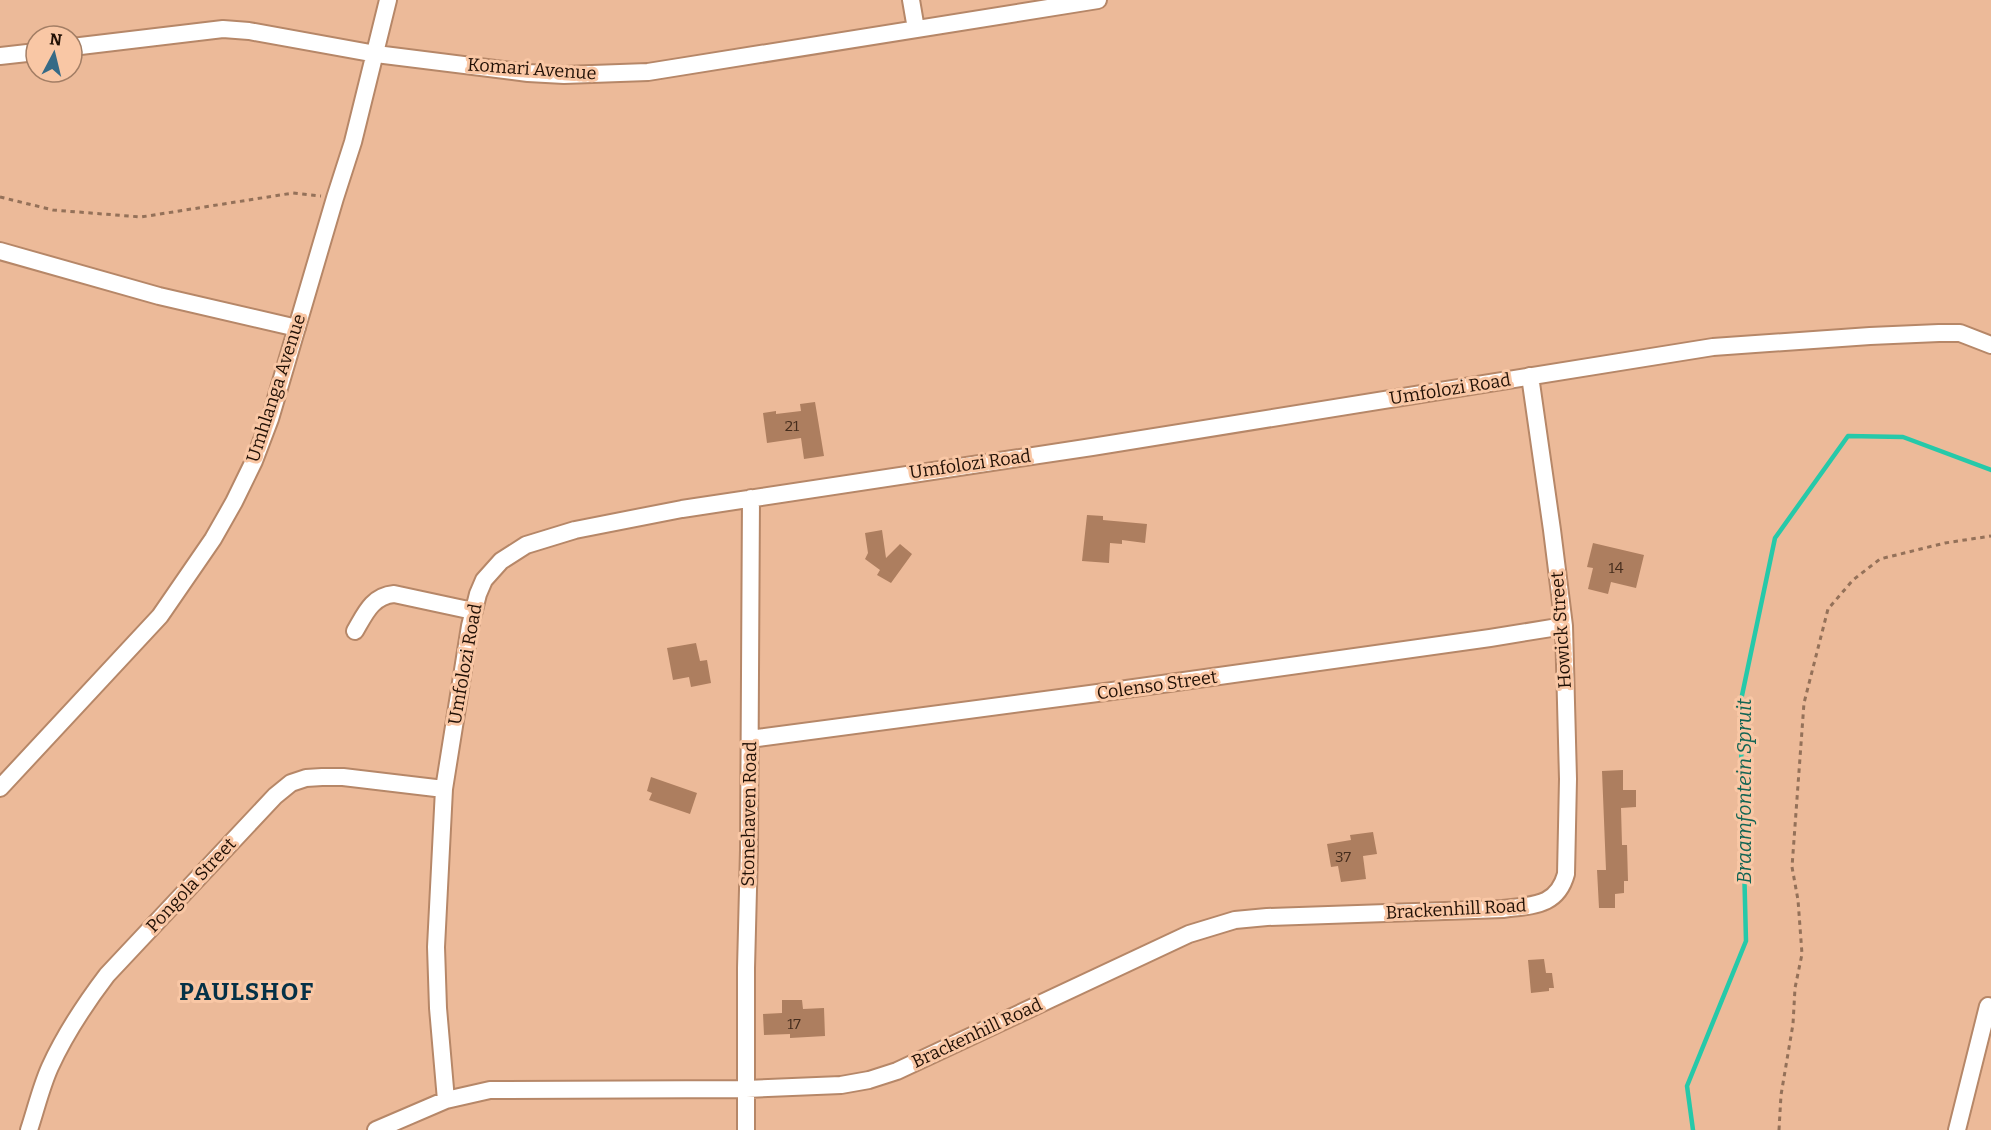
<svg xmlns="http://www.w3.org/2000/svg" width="1991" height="1130" font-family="Bitter,serif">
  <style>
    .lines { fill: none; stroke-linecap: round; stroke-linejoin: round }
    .stream { stroke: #26c9a9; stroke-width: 4.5 }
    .building { fill: #ad7e5f }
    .street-casing { stroke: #b68768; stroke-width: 20 }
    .path { stroke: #947159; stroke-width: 3; stroke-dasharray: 4.5 4.5; stroke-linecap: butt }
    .street { stroke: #fff; stroke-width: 16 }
    .labels { text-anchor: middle; stroke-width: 6; stroke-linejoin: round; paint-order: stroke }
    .number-label { font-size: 15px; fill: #442c1c }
    .street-label { font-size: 18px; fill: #211005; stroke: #f9c7a5 }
    .water-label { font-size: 20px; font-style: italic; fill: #136554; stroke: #f9c7a5 }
    .district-label { font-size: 24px; font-weight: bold; letter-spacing: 1.5px; fill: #043147; stroke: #f9c7a5 }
  </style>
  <rect width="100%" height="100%" fill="#ecba99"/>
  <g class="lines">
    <path class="stream" d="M1693,1130l-6,-44 59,-145 -6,-236 35,-167 73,-102 55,1 88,33"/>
  </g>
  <path class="building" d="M815,402l9,54 -20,3 -3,-21 -34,5 -4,-30 13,-2v3l25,-3 -1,-7z
    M1087,515l16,1v4l44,4 -2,19 -23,-3v4l-12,-1 -1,20 -27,-2z
    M882,530l4,28 14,-14 12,10 -21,29 -14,-8 3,-5 -15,-11 3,-6 -3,-20z
    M1593,543l51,12 -8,33 -25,-6 -3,12 -20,-5 5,-21 -6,-1z
    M696,643l4,18 7,-1 4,23 -20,4 -2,-10 -16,3 -6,-32z
    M1623,770v20h13v17l-15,1 1,37h5l1,36h-4v12l-9,1v14h-16l-2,-38h9l-4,-99z
    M651,777l46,16 -7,21 -41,-14 3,-7 -5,-2z
    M1373,832l4,22 -14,2 3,23 -25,3 -3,-16 -7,1 -4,-23 24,-4 -1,-5z
    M1544,959l2,14h6l2,15h-5v3l-18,2 -3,-33z
    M782,1000h20l1,9 21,-1 1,28 -35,2v-4l-26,1 -1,-21 19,-1z"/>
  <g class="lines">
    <defs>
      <path id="street" d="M911,0l5,29
        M72,47l151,-18 26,2 127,23 152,19 36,2 84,-3 450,-72
        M0,56l36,-4
        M0,251l159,45 138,32
        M355,631c10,-17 17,-35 39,-37l79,17
        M750,739l355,-47 385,-54 74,-12
        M0,788l160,-172 53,-77 21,-37 20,-41 16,-42 65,-221 18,-56 35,-142
        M446,1100l-8,-92 -2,-61 8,-158 26,-163 8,-32 6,-14 17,-19 25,-16 49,-15 107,-21 410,-62 621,-100 157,-11 69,-3h21l31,12
        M29,1130c7,-21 12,-43 21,-63 15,-33 35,-63 57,-92l168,-179 16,-13 15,-5 16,-1h21l101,12
        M376,1130l70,-30 44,-10 256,-1 95,-4 28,-5 28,-9 292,-137 46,-14 32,-3 236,-8c29,-4 54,-2 63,-35l2,-95 -4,-153 -12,-96 -22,-154
        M746,1130v-162l3,-118 2,-352
        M1957,1130l31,-124"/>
    </defs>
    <use href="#street" class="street-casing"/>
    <path class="path" d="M0,197l53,13 88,7 152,-24 28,3
      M1779,1130l2,-35 12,-71 2,-36 7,-34 -4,-54 -6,-33 12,-164 24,-94 25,-29 27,-21 65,-16 46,-7"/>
    <use href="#street" class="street"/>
  </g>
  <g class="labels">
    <g class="number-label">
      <text x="792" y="431">21</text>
      <text x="1616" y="573">14</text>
      <text x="1343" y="862">37</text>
      <text x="794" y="1029">17</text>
    </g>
    <g class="street-label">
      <text transform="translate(532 69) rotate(4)" y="6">Komari Avenue</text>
      <text transform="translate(276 388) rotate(-72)" y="6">Umhlanga Avenue</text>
      <text transform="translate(1450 389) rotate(-9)" y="6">Umfolozi Road</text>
      <text transform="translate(970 464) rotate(-8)" y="6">Umfolozi Road</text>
      <text transform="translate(1561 630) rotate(-94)" y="6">Howick Street</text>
      <text transform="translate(465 664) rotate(-80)" y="6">Umfolozi Road</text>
      <text transform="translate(1157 685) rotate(-8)" y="6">Colenso Street</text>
      <text transform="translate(749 814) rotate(-89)" y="6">Stonehaven Road</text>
      <text transform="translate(191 885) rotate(-47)" y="6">Pongola Street</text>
      <text transform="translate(1456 909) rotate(-3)" y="6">Brackenhill Road</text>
      <text transform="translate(977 1033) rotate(-25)" y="6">Brackenhill Road</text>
    </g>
    <g class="water-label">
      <text transform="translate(1744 791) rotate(-90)" y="7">Braamfontein Spruit</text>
    </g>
    <g class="district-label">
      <text x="247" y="1000">PAULSHOF</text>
    </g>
  </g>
  <g transform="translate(54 54) rotate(7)"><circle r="28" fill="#f9c7a5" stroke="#a37e65" stroke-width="1.5"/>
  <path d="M0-4.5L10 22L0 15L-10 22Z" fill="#366a86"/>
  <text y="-9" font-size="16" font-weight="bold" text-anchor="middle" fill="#211005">N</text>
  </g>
</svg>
